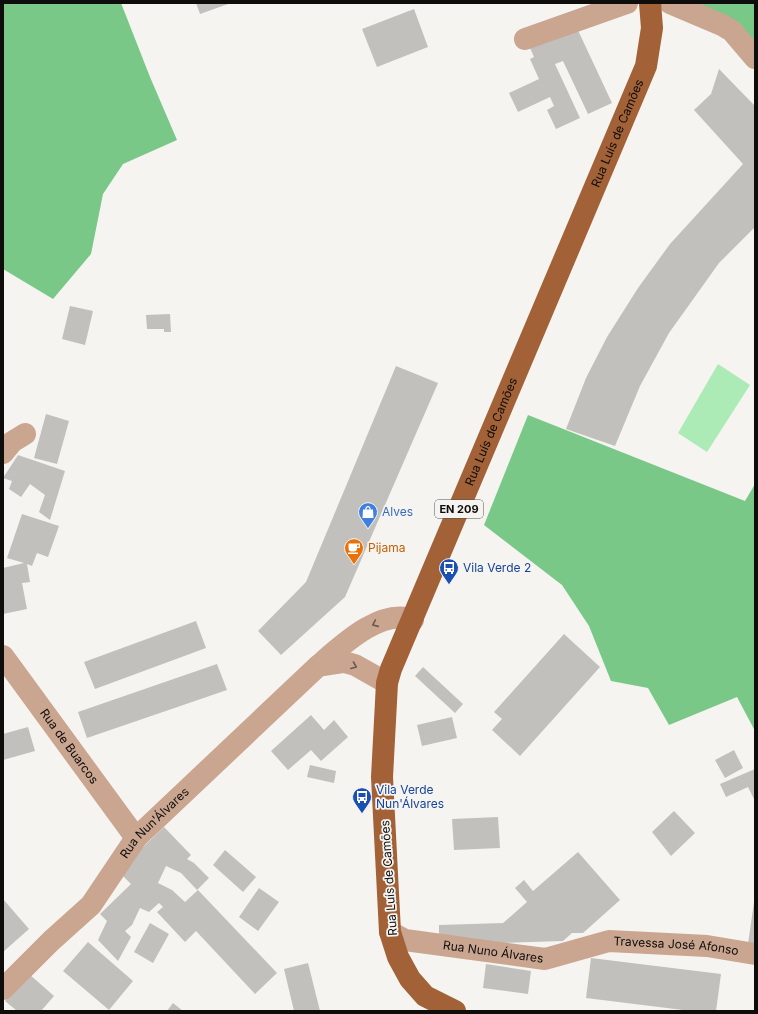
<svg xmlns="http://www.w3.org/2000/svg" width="758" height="1014" font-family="Inter,sans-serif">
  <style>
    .green { fill: #acebb6 }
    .forest { fill: #79c888 }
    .building { fill: #c1c0bd }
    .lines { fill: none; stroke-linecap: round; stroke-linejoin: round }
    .minor { stroke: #caa58f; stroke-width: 22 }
    .primary { stroke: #a26137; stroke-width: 22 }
    .oneway { stroke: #6c594e }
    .labels { text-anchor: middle; stroke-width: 3.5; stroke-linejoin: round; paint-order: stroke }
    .shield { fill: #f5f4f0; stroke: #535250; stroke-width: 1 }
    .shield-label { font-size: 11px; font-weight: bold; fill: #0e0d0c }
    .street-label { font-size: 12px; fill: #0e0d0c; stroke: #f5f4f0 }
    .shop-label { font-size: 12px; fill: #366cbe; stroke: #f5f4f0; text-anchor: start }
    .food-label { font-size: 12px; fill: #c56008; stroke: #f5f4f0; text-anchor: start }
    .transit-label { font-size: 12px; fill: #164399; stroke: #f5f4f0; text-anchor: start }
  </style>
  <rect width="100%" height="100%" fill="#f5f4f0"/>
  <path class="green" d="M718,364l32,21 -43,67 -29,-19z"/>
  <path class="forest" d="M3,3h118l29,74 27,63 -54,24 -20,30 -12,60 -38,45 -50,-30z
    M693,3h62v39z
    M528,415l217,86 10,-17v247l-18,-34 -68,28 -21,-37 -37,-7 -22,-55 -27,-41 -78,-60z"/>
  <path class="building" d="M196,3h35l-31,11z
    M414,9l14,38 -51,20 -15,-38z
    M576,26l36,77 -24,11 -25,-53 -8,3 25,54 -24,11 -9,-19 7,-4 -4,-9 -32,15 -9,-19 30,-14 -9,-20 4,-2 -4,-9z
    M719,69l36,37v121l-36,36 -50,70 -29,53 -25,60 -49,-17 20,-51 21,-41 31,-49 32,-44 73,-80 -49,-54 17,-16z
    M70,306l23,5 -8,34 -23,-6z
    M170,314l1,18h-7v-3h-17l-1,-14z
    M396,366l42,17 -93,214 -64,58 -23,-24 48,-49z
    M46,414l23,7 -12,43 -23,-6z
    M18,455l47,16 -15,49 -11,-8 6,-17 -15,-11 -9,13 -12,-8 3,-8 -9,-3z
    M22,514l37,12 -11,31 -11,-4 -5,13 -5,-2 3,18 -8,1 5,26 -24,5v-46l21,-5 -17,-5z
    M196,621l10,27 -111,41 -11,-27z
    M564,634l36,33 -80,89 -28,-26 10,-11 -8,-7z
    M217,664l10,26 -140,48 -9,-26z
    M423,667l40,37 -8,9 -40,-37z
    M311,715l13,15 10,-10 14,17 -27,24 -10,-11 -23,20 -17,-19z
    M452,717l5,21 -35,8 -5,-21z
    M28,727l7,24 -32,9v-26z
    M734,750l9,18 -18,10 -10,-18z
    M310,765l26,6 -2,12 -27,-6z
    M755,769v30h-1l-6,-12 -22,10 -6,-13z
    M674,811l21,22 -24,23 -19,-24z
    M498,817l2,31 -46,2 -2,-31z
    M164,827l27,28 -4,4 7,4 15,15 -12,12 -16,-17 -15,-7 -8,17 14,7 13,12 13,-12 79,83 -22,21 -59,-63 -11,11 -28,-30 6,-5 -4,-4 -10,9 -9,-4 -8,17 -7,6 6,6 -13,24 -20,-21 9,-19 -7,-7 31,-30 -13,-13z
    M225,850l31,27 -13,15 -30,-27z
    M578,852l42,48 -37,33h-11l-9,8 -124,4v-20l64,-2 24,-21 -12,-14 9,-8 9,11z
    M259,888l20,14 -21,29 -19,-14z
    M3,899l26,30 -26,23z
    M754,902h1v43l-7,-1z
    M150,923l19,11 -16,29 -19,-11z
    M88,942l45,39 -24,29 -46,-39z
    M591,958l130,16 -5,37h-25l-105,-13z
    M308,963l12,48h-26l-10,-42z
    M486,964l45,7 -3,23 -45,-6z
    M29,974l25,22 -13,15h-24l-12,-10z
    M173,1003l10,8h-16z"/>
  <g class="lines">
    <g class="minor">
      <path d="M670,3l52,22 10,6 23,27"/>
      <path d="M525,39l102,-36"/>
      <path d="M3,453l9,-11 13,-8"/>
      <path id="s1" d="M3,656l133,182"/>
      <path d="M318,666l26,-4 11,3 32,18"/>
      <path id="s2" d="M390,932l15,8 140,19 64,-18 98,5 48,8"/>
      <path id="s3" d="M3,989l48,-48 40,-36 45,-67 182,-172c22,-19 63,-59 95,-46"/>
    </g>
    <path class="primary" id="s4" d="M455,1011l-30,-15 -15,-17 -12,-22 -8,-25 -8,-155 5,-94 4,-14 255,-603 6,-38 -2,-25"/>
  </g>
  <defs><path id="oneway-chevron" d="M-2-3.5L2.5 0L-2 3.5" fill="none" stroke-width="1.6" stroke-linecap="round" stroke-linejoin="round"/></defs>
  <g class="oneway">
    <use href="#oneway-chevron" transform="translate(375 624) rotate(156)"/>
    <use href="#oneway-chevron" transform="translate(354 666) rotate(21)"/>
  </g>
  <defs>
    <symbol id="shop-pin" viewBox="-11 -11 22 30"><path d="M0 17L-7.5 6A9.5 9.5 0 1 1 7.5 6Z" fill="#3f7fe0" stroke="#f5f4f0"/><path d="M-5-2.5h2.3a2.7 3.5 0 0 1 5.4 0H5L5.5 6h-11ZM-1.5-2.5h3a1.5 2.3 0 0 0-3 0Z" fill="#fff"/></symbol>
    <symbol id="cafe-pin" viewBox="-11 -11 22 30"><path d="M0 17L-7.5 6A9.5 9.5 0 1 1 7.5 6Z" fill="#e8710a" stroke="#f5f4f0"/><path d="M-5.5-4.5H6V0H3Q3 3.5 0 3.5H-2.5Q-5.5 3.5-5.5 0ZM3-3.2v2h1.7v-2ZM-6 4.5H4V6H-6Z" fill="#fff"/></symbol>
    <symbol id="bus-pin" viewBox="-11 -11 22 30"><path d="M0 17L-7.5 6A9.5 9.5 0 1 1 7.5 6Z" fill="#1a4fb4" stroke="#f5f4f0"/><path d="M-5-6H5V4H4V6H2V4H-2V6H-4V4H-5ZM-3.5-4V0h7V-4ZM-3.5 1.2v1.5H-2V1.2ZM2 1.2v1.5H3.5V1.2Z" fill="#fff"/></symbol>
  </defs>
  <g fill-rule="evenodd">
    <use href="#shop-pin" x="357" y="501" width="22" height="30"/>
    <use href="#cafe-pin" x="343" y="537" width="22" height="30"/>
    <use href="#bus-pin" x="438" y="557" width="22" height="30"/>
    <use href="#bus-pin" x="351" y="786" width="22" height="30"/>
  </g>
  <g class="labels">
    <rect class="shield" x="435" y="500" width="48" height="18" rx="3"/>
    <g class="shield-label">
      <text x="459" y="513">EN 209</text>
    </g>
    <g class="street-label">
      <text dy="4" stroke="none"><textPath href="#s4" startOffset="953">Rua Luís de Camões</textPath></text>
      <text dy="4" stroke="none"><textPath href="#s4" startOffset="629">Rua Luís de Camões</textPath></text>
      <text dy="4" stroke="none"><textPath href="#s1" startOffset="112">Rua de Buarcos</textPath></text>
      <text dy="4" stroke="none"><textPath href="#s3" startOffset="226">Rua Nun'Álvares</textPath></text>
      <text transform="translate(389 878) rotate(-94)" y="4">Rua Luís de Camões</text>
      <text dy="4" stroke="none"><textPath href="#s2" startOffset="292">Travessa José Afonso</textPath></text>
      <text dy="4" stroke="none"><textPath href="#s2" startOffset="106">Rua Nuno Álvares</textPath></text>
    </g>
    <g class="shop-label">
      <text x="382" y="516">Alves</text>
    </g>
    <g class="food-label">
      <text x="368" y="552">Pijama</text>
    </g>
    <g class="transit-label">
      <text x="463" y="572">Vila Verde 2</text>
      <text x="376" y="794">Vila Verde<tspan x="376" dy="14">Nun'Álvares</tspan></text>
    </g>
  </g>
  <rect width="758" height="1014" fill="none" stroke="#0e0d0c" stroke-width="8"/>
</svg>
